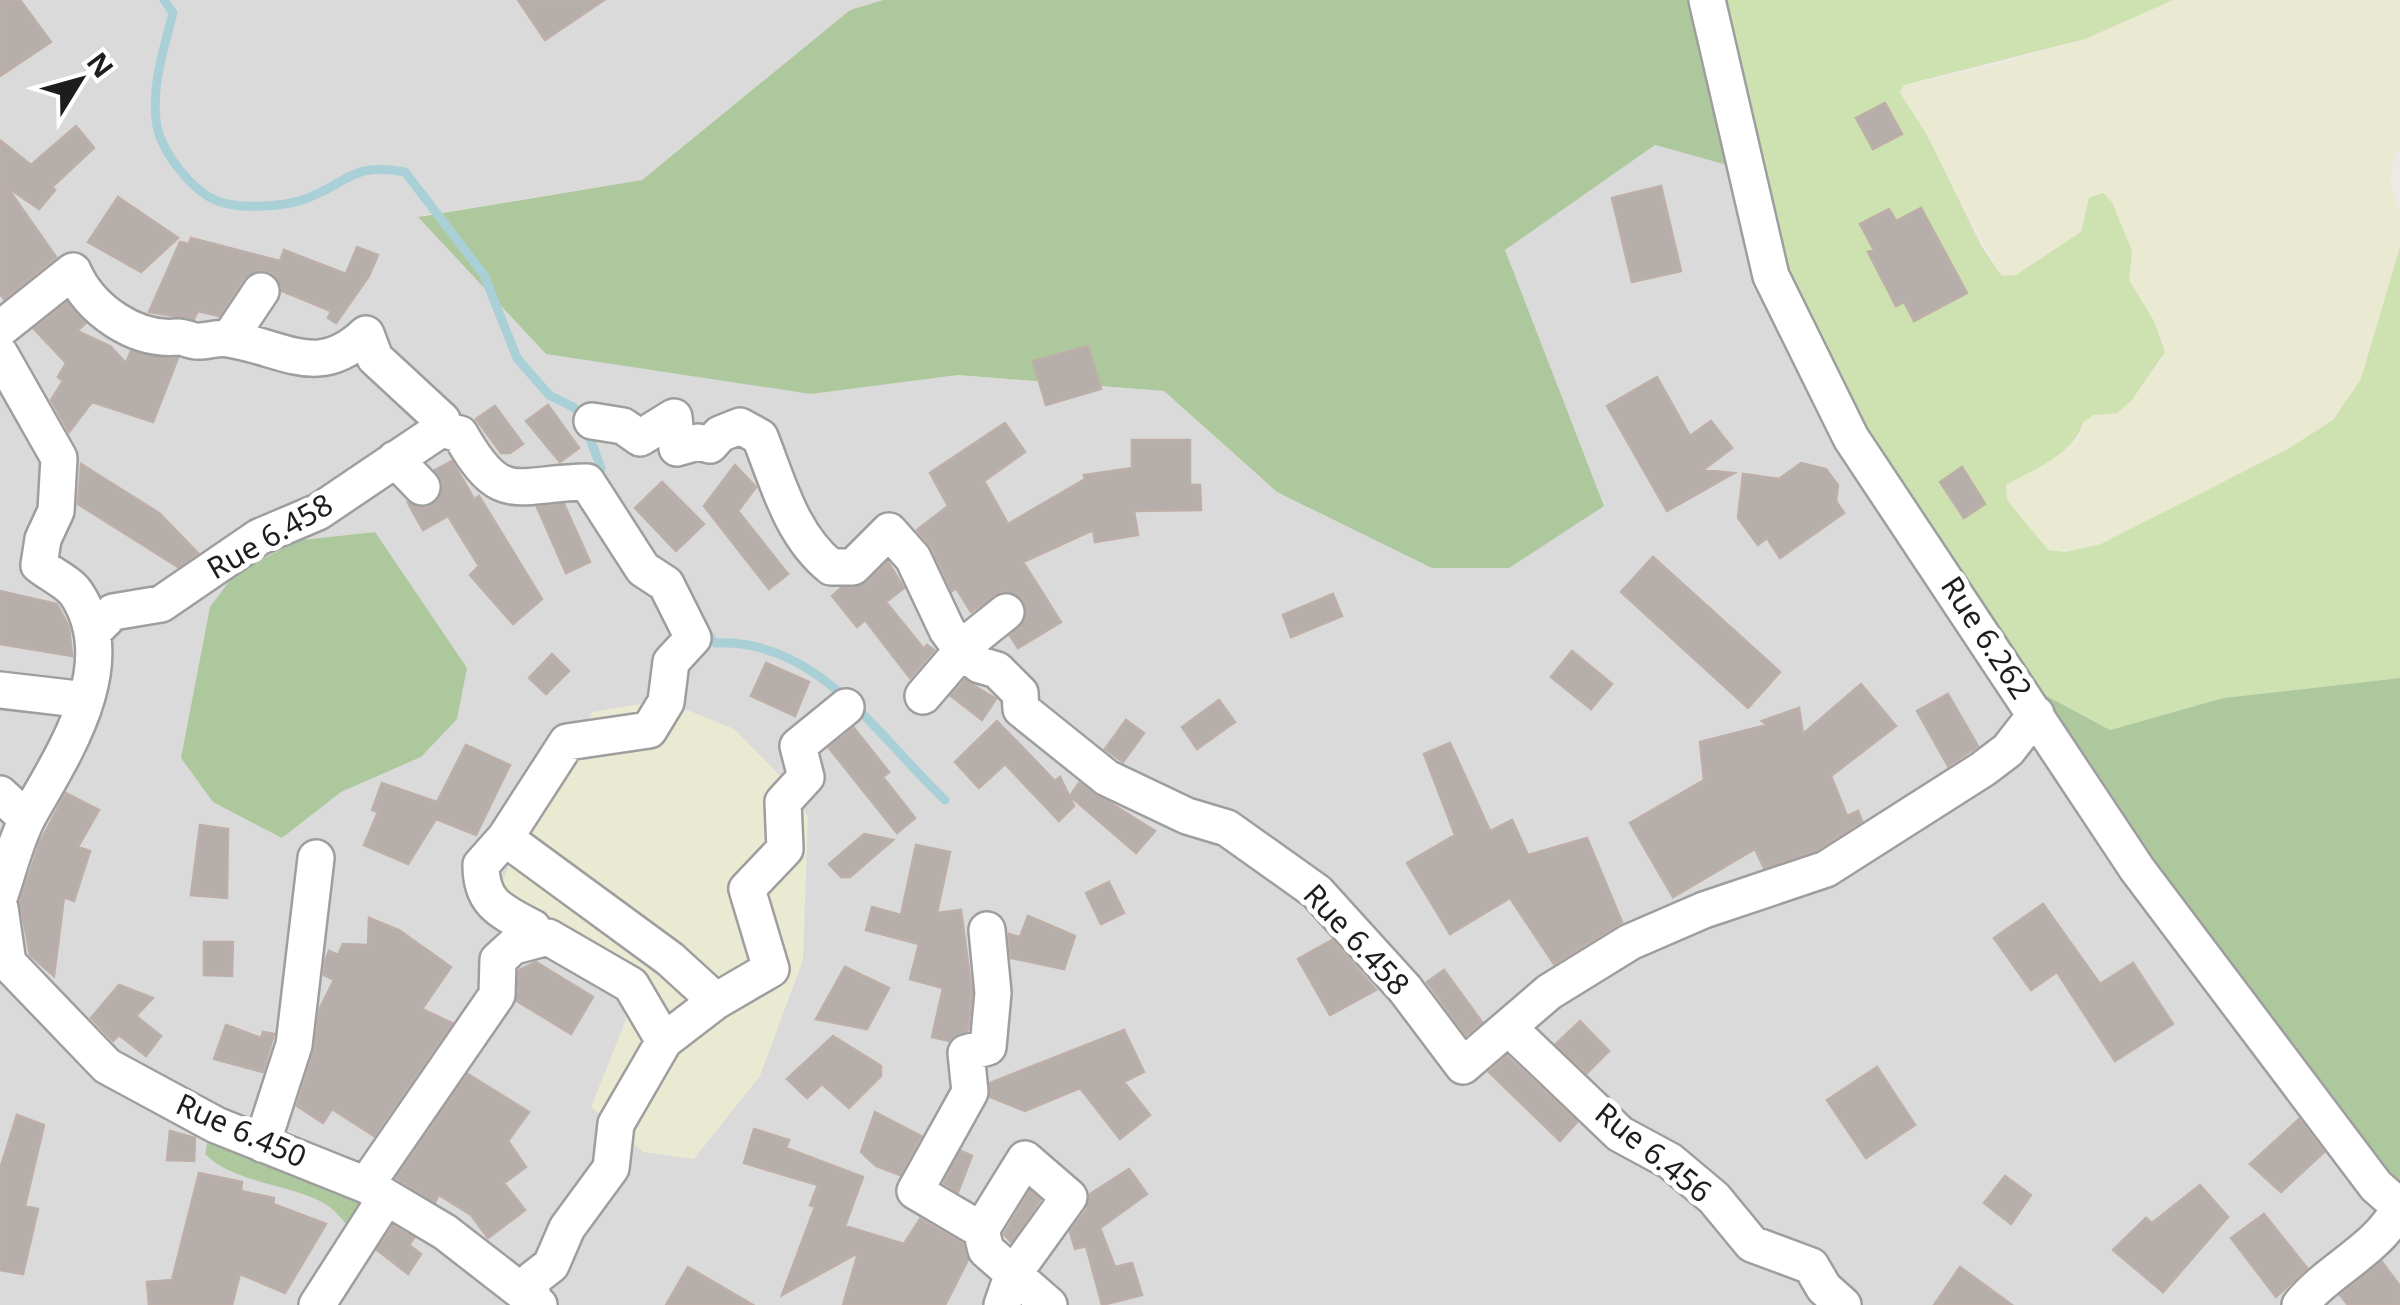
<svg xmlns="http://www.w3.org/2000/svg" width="2400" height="1305" font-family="'Noto Sans',sans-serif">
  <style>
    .residential { fill: #dbdada; fill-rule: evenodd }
    .farmland { fill: #eae9d1 }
    .grass { fill: #cde2b0 }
    .forest { fill: #aec89e }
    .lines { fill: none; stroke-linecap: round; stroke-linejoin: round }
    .stream { stroke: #a9d0d6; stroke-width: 9 }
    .building { fill: #b6aeaa; stroke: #bdafa8; stroke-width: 2.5 }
    .minor-casing { stroke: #9e9e9e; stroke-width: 40 }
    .minor { stroke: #fff; stroke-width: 35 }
    .labels { text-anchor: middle; stroke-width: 10; stroke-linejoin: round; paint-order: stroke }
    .street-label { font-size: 30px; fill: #1d1d1d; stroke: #fff }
  </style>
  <rect width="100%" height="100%" fill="#ede9e4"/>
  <path class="residential" d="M0,0h883l-33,10 -208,170 -222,36 391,178 147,-19 206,16 113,101 326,14 -99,-256 151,-105 90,25 655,1037v98h-2400zM375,532l46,225 -80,35 -59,46 -45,-267 64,-31zM612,958l82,201 -102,-52 34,-87z"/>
  <path class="farmland" d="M2173,0h227v149l-6,7 -4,25 10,34v32l-39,132 -28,41 -45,29 -187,95 -36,8 -17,-2 -41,-49 -1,-16 61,-36 12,-12 3,-15 12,-7 23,-2 15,-13 31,-42v-17l-34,-61 2,-29 -42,-53 -8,34 -65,43 -14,1 -102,-183 4,-8 88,-19 93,-27z
    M646,703l44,8 44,18 50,51 24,37 -5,143 -43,116 -66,83 -51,-7 -52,-45 35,-87 -14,-62 -112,-69 23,-61 43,-55 26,-61z"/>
  <path class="grass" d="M1707,0h466l-88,39 -181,46 -4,8 27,42 55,112 20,29 14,-1 65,-43 8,-34 14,-5 9,9 20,49 -3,29 25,41 11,31 -33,48 -15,13 -23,2 -11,7c-8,32 -49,47 -77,63l1,15 41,50 17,2 36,-8 187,-95 45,-29 28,-41 39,-132v431l-177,20 -113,32 -95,-51 -207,-322z"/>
  <path class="forest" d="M883,0h824l38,170 -90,-25 -150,105 99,256 -95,62h-77l-155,-76 -113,-101 -206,-16 -147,19 -265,-40 -128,-137 224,-37 208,-170z
    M375,532l92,136 -10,51 -36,38 -80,35 -59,46 -69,-36 -32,-44 29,-151 27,-36 64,-31z
    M2400,678v529l-385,-528 95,51 113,-32z
    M209,1135l146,59 12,14 -15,22c-9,-9 -18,-22 -30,-28 -34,-18 -90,-20 -117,-48z"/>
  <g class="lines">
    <path class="stream" d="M164,0l9,13c-9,35 -21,71 -17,107 3,30 36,72 64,82 22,7 64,5 85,-3 45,-16 44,-37 100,-27l79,103 33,83 32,37 24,12 8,8 20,53 -4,13
      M704,629l11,14c103,-5 163,94 230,157"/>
  </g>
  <path class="building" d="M0,0h20l31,42 -51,34z
    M518,0h86l-59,40z
    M1885,103l17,31 -29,15 -17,-31z
    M76,126l18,22 -42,39 3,3 -16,19 -32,-22 49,70 -52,42 -4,-5v-154l31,25z
    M1661,186l20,85 -49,11 -20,-84z
    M118,197l60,41 -37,34 -53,-30z
    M1921,208l46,85 -53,28 -10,-19 -8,4 -28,-54 6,-2 -14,-26 29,-15 7,12z
    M191,238l89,23 4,-11 62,24 11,-27 21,8 -9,21 -33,47 -8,-5 3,-7 -49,-20 -8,-17 -13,-4 -17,8 -25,38 -21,-5 -4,8 -45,-7 31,-70 9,2z
    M67,303l19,20 -9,8 33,15 16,17 5,-12 47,7 -25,64 -61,-20 -23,30 -18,-32 12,-19 -5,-4 8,-14 -32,-34z
    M1088,346l13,43 -55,16 -13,-44z
    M1657,377l33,59 21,-15 21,27 -29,22 31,3 -67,38 -60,-105z
    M548,405l31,43 -19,14 -34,-41z
    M495,406l28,38 -13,9h-9l-25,-34z
    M1005,423l20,29 -41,29 24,43 77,-45 -1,-4 48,-7v-28h58v45h10l1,25 -67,1 4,24 -43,7 -2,-12 -70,32 38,60 -43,26 -8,-12 16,-17 -4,-21 -20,-7 -31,21 -15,-24 -4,3 -20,-43 -15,-18 31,-24 -18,-33z
    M452,461l22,38 5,-3 63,103 -29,25 -43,-49 9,-9 -31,-50 -25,14 -15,-27 18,5 10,-5 7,-20 -8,-13z
    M1801,463l25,6 12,16 -2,16 8,12 -64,45 -13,-20 -9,7 -20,-27 5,-44 36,5z
    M81,464l78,49 39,40 -20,14 -100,-63z
    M735,465l21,22 -18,24 50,63 -19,15 -65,-83z
    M1962,467l23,37 -21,14 -24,-36z
    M662,482l42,42 -28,27 -41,-43z
    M564,504l26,58 -24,11 -29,-66z
    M1653,557l127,115 -32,36 -127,-116z
    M888,562l16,26 -18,14 38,47 3,-4 7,5 -24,28 -45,-58 -8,7 -25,-31 9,-8 26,-5z
    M0,591l57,13 12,23 3,29 -72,-12z
    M1333,594l9,22 -51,21 -8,-22z
    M1572,651l40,33 -21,25 -40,-32z
    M552,654l17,17 -23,23 -17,-16z
    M766,663l43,19 -14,34 -44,-20z
    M965,680l31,19 -14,21 -31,-24z
    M1861,684l35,42 -65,50 16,40 11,-5 4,10 -45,29 -53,18 -9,-19 -82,48 -43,-74 74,-43 -4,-38 67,-17 -5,-4 37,-13 4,26z
    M1948,694l30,52 -30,20 -31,-55z
    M1219,700l16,22 -38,27 -15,-22z
    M1126,720l18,13 -21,29 -18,-13z
    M997,721l58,60 5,-4 14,29 -15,15 -54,-57 -26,24 -24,-26z
    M854,728l35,44 -6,5 32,41 -18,15 -68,-85z
    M1450,743l40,88 22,-11 16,35 59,-17 35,84 -68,42 -44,-66 -60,36 -43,-71 48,-28 -31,-81z
    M466,745l44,20 -34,70 -40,-16 -28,45 -44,-19 14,-33 -6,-2 10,-27 55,19z
    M1079,783l76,48 -19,22 -66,-57z
    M66,793l33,17 -21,37 12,4 -16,50 -10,-4 -10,79 -24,-21 -10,-53 20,-60z
    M200,825l28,4 -1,69 -36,-3z
    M864,834l29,6 -43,37h-9l-12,-13z
    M916,845l34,7 -13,61 24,-3 11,83 -4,37 -19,11 -17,-4 11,-49 -33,-9 9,-35 -53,-14 6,-23 29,8z
    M1109,882l15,31 -23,11 -15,-31z
    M2043,904l57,80 33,-21 40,61 -58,37 -58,-89 -26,18 -37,-52z
    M1028,916l47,20 -11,33 -53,-11 -2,-24 11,3z
    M369,918l30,12 52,37 -29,42 30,14 -78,113 -42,-27 -9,14 -26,-17 17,-55 6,-43 14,-28 -10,-5 1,-14 4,-10 9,4 5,-11 25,1z
    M1332,940l44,50 -46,25 -32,-56z
    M204,942h29l-1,34 -28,-1z
    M536,962l57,35 -22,37 -54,-33 2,-31z
    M845,967l44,21 -22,41 -51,-10z
    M1444,970l38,52 -16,13 -39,-53z
    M119,985l34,13 -17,18 25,20 -15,20 -27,-21 -6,6 -22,-23z
    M1580,1021l29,30 -22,22 -31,-29z
    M226,1025l35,13 2,-6 11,2 -11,38 -49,-13z
    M1124,1030l20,42 -20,10 26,33 -30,24 -40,-51 -55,23 -35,-14v-14z
    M833,1036l48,30v10l-32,32 -27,-24 -15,14 -20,-19z
    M1507,1056l70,66 -17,19 -71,-69z
    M1877,1067l38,58 -49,33 -39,-58z
    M468,1074l61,38 -21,29 18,26 -22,16 21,27 -37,28 -17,-23 -32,-20 -4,7 -39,-24z
    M875,1112l46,24 -21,39 -24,-9 -15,-14z
    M17,1115l27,10 -19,81 13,3 -15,65 -23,-4v-101z
    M2299,1119l25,33 -43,40 -31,-28z
    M754,1129l35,11 -3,8 77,29 -18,49 59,18 16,-25 43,25 5,16 -23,45h-102l15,-52 -76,42 33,-88 -5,-2 8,-20 -74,-22z
    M170,1131l25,7 -1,23 -27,-1z
    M961,1151l11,5 -14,36 -14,-9z
    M1129,1169l18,25 -47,34 15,39 17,-4 10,32 -40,10 -16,-59 -11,3 -5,-17 17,-23 3,-15z
    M199,1173l43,9 -1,9 33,7 -1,6 53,20 -41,69 -45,-19 -8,31h-83l-2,-23 25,-2z
    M2005,1176l26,19 -20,29 -27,-21z
    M2200,1185l28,32 -65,75 -50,-42 33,-32 6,5z
    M1030,1191l10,9 -29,42 -7,-8z
    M2264,1214l43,54 -31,29 -45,-59z
    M393,1226l21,12 -5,7 12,9 -13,20 -31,-24z
    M2382,1262l18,24v19h-52l-8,-10z
    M688,1267l65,38h-87z
    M1960,1267l52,38h-78z"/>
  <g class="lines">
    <defs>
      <path id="minor" d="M1707,0l64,276 80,162 286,431 239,317 24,21
        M0,329l73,-58c17,39 62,70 104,66 7,-1 14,5 22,4 10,0 19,-4 30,-2 56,9 89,41 137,-5l9,24 67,62 -1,9 19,5c42,74 55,49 127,48l56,87 23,15 27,54 -22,24 -5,40 -17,28 -82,12 -62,96 165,121 46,42 -52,40 -48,83 -5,44 -44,60 -16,37 -18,14 -2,19
        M229,339l32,-48
        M0,354l59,104 -3,53 -13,28 -4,26c11,9 29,17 37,28 48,71 -12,160 -47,222 -13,24 -20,54 -29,80
        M592,421l31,5 17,12 34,-21 3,31 21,-6 12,3 10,-11 20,-8 20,11c18,45 31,98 71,130h22l36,-36 24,27 34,72 16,22 17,13 17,5 23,23 1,16 86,69 80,38 40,12 90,64 88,97 58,77 86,-74 81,-50 74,-32 122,-41 157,-100 25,-19 28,-36
        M395,459l27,28
        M94,631l19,-19 48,-8 98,-67 59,-25 123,-83
        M0,690l86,10
        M923,696l48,-56 35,-28
        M0,794l27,25
        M0,908l8,55 99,103 109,59 150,60 79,47 94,73
        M987,930l6,63 -5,54 -22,6 4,39 -55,99 66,39 5,20 63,55
        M518,945l30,-8 83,48 33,56
        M716,1001l55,-32 -24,-80 38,-40 -2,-47 23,-25 -8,-31 48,-39
        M1510,1029l110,105 50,27 44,37 38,46 59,22 13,22 19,17
        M262,1144l32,-99 22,-187
        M366,1185l131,-190 1,-35 35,-32c-32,-17 -52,-24 -52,-63l24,-27
        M981,1230l44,-71 44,38 -57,79 -10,29
        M317,1305l68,-106
        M2300,1305c30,-37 79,-55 100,-99"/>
    </defs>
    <use href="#minor" class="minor-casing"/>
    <use href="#minor" class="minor"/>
  </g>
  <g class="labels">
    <g class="street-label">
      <text transform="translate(270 537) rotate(-30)" y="10">Rue 6.458</text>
      <text transform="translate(1986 638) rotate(57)" y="10">Rue 6.262</text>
      <text transform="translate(1356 940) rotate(47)" y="10">Rue 6.458</text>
      <text transform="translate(241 1131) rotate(24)" y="10">Rue 6.450</text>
      <text transform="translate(1653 1153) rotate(39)" y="10">Rue 6.456</text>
    </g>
  </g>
  <g transform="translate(80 80) rotate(53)" stroke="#ffffff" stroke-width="8" paint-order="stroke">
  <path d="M0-8L18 38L0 25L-18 38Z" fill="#1d1d1d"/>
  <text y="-15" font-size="28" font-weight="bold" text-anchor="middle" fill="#1d1d1d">N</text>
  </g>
</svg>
